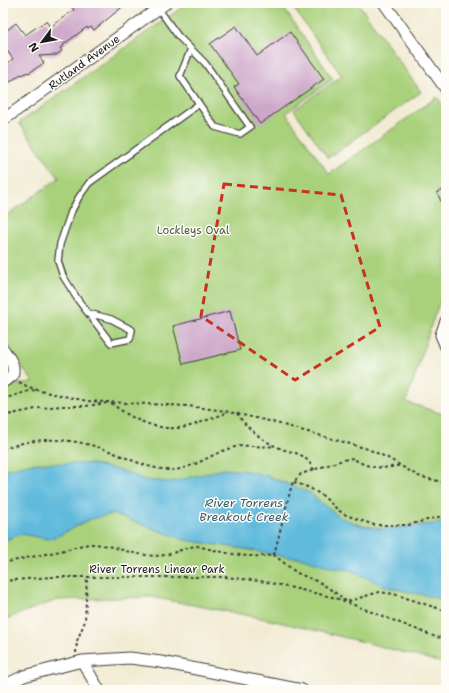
<svg xmlns="http://www.w3.org/2000/svg" width="449" height="693" font-family="'Shantell Sans',sans-serif">
  <style>
    .green { fill: #a9d17c; stroke: #62764c }
    .water { fill: #5ebadc; stroke: #3d6b7c }
    .building { fill: #cda7ca }
    .lines { fill: none; stroke-linecap: round; stroke-linejoin: round }
    .lane-casing { stroke: #3c3b37; stroke-width: 8 }
    .street-casing { stroke: #3c3b37; stroke-width: 13 }
    .path { stroke: #3c3b37; stroke-width: 2; stroke-dasharray: 3 3; stroke-linecap: butt }
    .lane { stroke: #fff; stroke-width: 5.5 }
    .street { stroke: #fff; stroke-width: 11 }
    .marked { fill: none; stroke: #c8321e; stroke-width: 3; stroke-dasharray: 8 5; stroke-linejoin: round }
    .labels { text-anchor: middle; stroke-width: 3; stroke-linejoin: round; paint-order: stroke }
    .street-label { font-size: 11px; fill: #1c1c1c; stroke: #fdfcf7 }
    .park-label { font-size: 11px; fill: #4d5b3e; stroke: #fdfcf7 }
    .water-label { font-size: 12px; font-style: italic; fill: #365b69; stroke: #fdfcf7 }
  </style>
  <rect width="100%" height="100%" fill="#fdfcf7"/>
  <filter id="ink" filterUnits="userSpaceOnUse"><feTurbulence type="fractalNoise" baseFrequency=".025" numOctaves="2"/><feDisplacementMap in="SourceGraphic" scale="8" xChannelSelector="R" yChannelSelector="G"/><feConvolveMatrix kernelMatrix="1 2 1 2 8 2 1 2 1" color-interpolation-filters="sRGB"/></filter>
  <filter id="wash" filterUnits="userSpaceOnUse"><feTurbulence type="fractalNoise" baseFrequency=".012" numOctaves="4" result="noise"/><feDisplacementMap in="SourceGraphic" scale="16" xChannelSelector="R" yChannelSelector="G"/><feGaussianBlur stdDeviation="0.9" result="paint"/><feColorMatrix in="noise" values="0 0 0 0 0 0 0 0 0 0 0 0 0 0 0 0 0 1.4 0 .05"/><feComposite in="paint" operator="in"/></filter>
  <g filter="url(#wash)">
    <rect width="100%" height="100%" fill="#f2ebd3"/>
    <path class="green" d="M188,3h92l53,76 -47,34 43,61 108,-77 9,12v180c-12,23 -17,44 -25,68 -4,15 -10,30 -15,45l40,13v249l-78,-21 -102,-24 -115,-22 -94,3 -54,20v-233l30,-5 -30,-42v-122l56,-40 -40,-55z
      M290,3h68l63,89 -93,66 -34,-48 48,-34z"/>
    <path class="water" d="M41,463l52,1 35,9 17,7 26,2 53,-13 24,2 17,4 45,18 29,24 21,8 23,4 58,-6 5,1v76l-59,-13 -35,-16 -23,-5 -30,-9h-12l-43,-8 -59,-9 -72,-26 -22,5 -33,17 -10,3 -27,-5 -18,7v-71l25,-6z"/>
    <g id="blocks">
      <path class="building" d="M69,3h58l-33,27 -3,-3 -3,2 -1,-2 -24,18 1,1 -4,2 2,3 -6,4 -17,1 5,7 -15,10 -1,-1 -6,3 -1,-1 -18,13v-20l10,-8 -10,-14v-9l4,-3 -1,-2 10,-8 9,12 21,-14 4,6 24,-17z
        M236,26l21,30 33,-24 34,47 -64,45 -26,-37 5,-3 -29,-40z
        M446,189v24l-9,-21z
        M230,311l10,39 -57,14 -10,-38z"/>
    </g>
  </g>
  <g filter="url(#ink)">
    <use href="#blocks" fill-opacity="0" stroke="#3c3b37" stroke-width="1"/>
    <g class="lines">
      <defs>
        <path id="lane" d="M158,8l20,28 27,27 45,64 -10,7 -25,-7 -35,-51 11,-27
          M88,313l23,30 19,-4 2,-9 -21,-11 -23,-6 -10,-13 -15,-24 -5,-15 2,-17 11,-32 8,-15 10,-14 110,-79"/>
        <path id="street" d="M384,3l62,86
          M3,120l163,-117
          M446,321l-5,14 5,12
          M3,349c6,9 13,16 9,27l-9,6
          M82,661l17,29
          M3,686l21,-10 58,-15 48,-3 31,4 141,28"/>
      </defs>
      <use href="#lane" class="lane-casing"/>
      <use href="#street" class="street-casing"/>
      <path class="path" d="M19,382l5,3 16,6 47,10 101,5 37,5 44,10 99,28 20,9 30,18 28,7
        M3,399l29,-9 3,1
        M111,403c22,17 47,29 75,24 12,-3 26,-9 38,-13l1,-3
        M237,413c7,13 25,27 38,33 18,9 28,3 39,24
        M3,416l37,-8 23,-2h23l21,-3
        M3,449c10,-3 21,-7 32,-8 21,-3 43,0 63,6 22,7 52,24 75,23 23,-2 40,-18 62,-23 13,-3 26,1 39,-1
        M294,482l16,6 13,8 15,14 8,5 28,10h34l38,-10
        M274,555l18,-71 9,-10 42,-14 10,-2c12,10 33,12 47,7
        M3,563c19,-4 38,-8 57,-12 11,-2 21,-7 33,-7 23,1 46,15 72,11 11,-2 20,-8 32,-9 25,6 50,13 77,9l23,18 24,10 22,15 3,4 33,-10 15,2 52,17
        M3,581l48,-4h175l41,5 69,16 100,39 10,1
        M76,653l1,-12 8,-20 2,-44"/>
      <use href="#lane" class="lane"/>
      <use href="#street" class="street"/>
    </g>
  </g>
  <path class="marked" d="M224,184l117,11 39,132 -85,53 -94,-64z"/>
  <g class="labels">
    <g class="street-label">
      <text transform="translate(84 62) rotate(-36)" y="4">Rutland Avenue</text>
      <text x="157" y="573">River Torrens Linear Park</text>
    </g>
    <g class="park-label">
      <text x="193" y="234">Lockleys Oval</text>
    </g>
    <g class="water-label">
      <text x="244" y="507">River Torrens<tspan x="244" dy="14">Breakout Creek</tspan></text>
    </g>
  </g>
  <rect width="449" height="693" fill="none" stroke="#fdfcf7" stroke-width="16"/>
  <g transform="translate(42 42) rotate(238)" stroke="#fdfcf7" stroke-width="3" paint-order="stroke">
  <path d="M0-3L7 15L0 10L-7 15Z" fill="#1c1c1c"/>
  <text y="-6" font-size="11" font-weight="bold" text-anchor="middle" fill="#1c1c1c">N</text>
  </g>
</svg>
